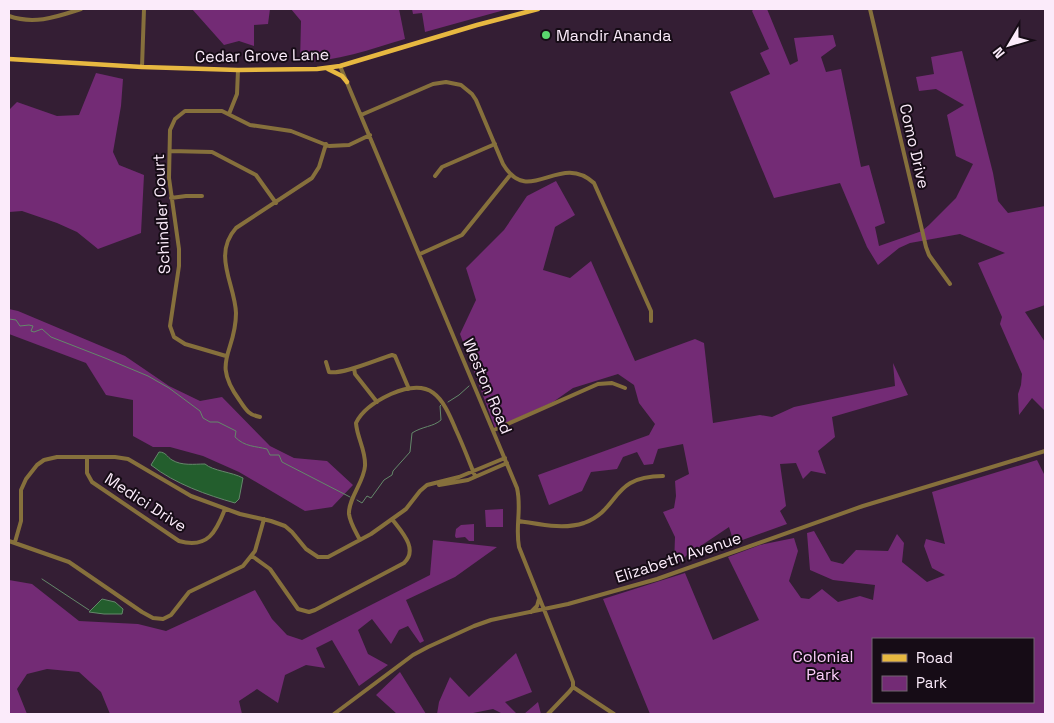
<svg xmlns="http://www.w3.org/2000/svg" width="1054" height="723" font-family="'Space Grotesk',sans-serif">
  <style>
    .green { fill: #732b75; fill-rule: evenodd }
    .water { fill: #235e2d; stroke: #64886a }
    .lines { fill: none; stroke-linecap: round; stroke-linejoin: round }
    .stream { stroke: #64886a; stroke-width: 1 }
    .minor { stroke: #86703c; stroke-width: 4 }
    .major { stroke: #e7b841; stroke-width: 4.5 }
    .poi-dot { fill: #5ad56e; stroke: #160c16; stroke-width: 2 }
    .labels { text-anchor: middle; stroke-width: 4; stroke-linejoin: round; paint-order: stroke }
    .poi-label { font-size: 16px; fill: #fbebfa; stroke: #160c16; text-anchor: start }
    .street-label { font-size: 16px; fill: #fbebfa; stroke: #160c16 }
    .park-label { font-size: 16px; fill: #fdcefc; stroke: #160c16 }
  </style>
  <rect width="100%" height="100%" fill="#341e34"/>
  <path class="green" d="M192,9h78l-2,15 -14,1v21l-15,-5 -15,4z
    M291,9h108l6,30c-34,10 -69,23 -105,23l1,-41z
    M412,9h96l-83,23 -3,-19 -9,1z
    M754,9h13l23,56 8,-4 -4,-23 39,-3 3,11 -15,11 5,15 15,-3 20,98 8,-2 16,58 -10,4 4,19 43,-15 7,-6 27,-27 17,-34 -17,-8 -9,-41 17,-10 -28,-16 -17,2 -3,-14 18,-3 -3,-17 31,-6 31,122 5,28 10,12 37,-7v99l-20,7 20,30v69l-13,-13 -13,17 -1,-21 3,-9 1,-11 -22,-50 2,-7 -24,-54 27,-10 -45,-19 -50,9 -11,5 -21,17 -11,-18 -27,-64 -66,15 -44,-106 40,-18 -10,-21 9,-4 -17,-38z
    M96,73l27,6 -2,27 -8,46 6,13 25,10 -3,58 -43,16 -21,-17 -20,-9 -35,-12 -13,1v-102l8,-8 40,14 22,-1z
    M556,181l19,34 -20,12 -12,43 27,8 21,-17 44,100 60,-22 9,4 9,80 47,-8 12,2 22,-10 101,-21 -2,-23 15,32 -76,22 3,20 -17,14 8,23 -15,-3 -8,8 -7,-16 -16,1 6,42 -6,5 7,13 -53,19 -5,-16 -42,28 -7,7 -6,3 1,-28 -12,-25 11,-4 2,-12 -1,-15 14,-7 -6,-30 -25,5 -5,15 -9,1 -7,-13 -14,5 -6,12 -26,3 -9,19 -33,14 -11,-30 111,-40 6,-11 -16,-21 -5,-18 -16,-11 -45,14 -20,14 -58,26 -35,-94 16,-34 -10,-32 38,-38 23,-34z
    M9,309l9,2 107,45 44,30 31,15 22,-4 48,49 24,12 33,3 26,24 -21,22 -27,4 -66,-39 -36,-16 -33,-9h-17l-20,-11v-36l-27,-5 -20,-32 -77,-29z
    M1037,460l8,16v238h-395l-47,-115 82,-26 28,67 46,-20 -31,-63 32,-12 34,-7 4,13 -9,30 12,17 8,1 13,-10 16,13 22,-6 13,4 2,-15 -42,-5 -23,-10 -3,-37 7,-2 17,30 12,3 13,-14 32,1 9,-17 7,9 -2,19 25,20 18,-7 -13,-7 -8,-22 2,-7 19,5 -13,-52zM873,639h160v63h-160z
    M503,509v18h-17l-1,-17z
    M474,524v17h-5l-4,-4 -9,1 -1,-2 1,-7 5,-4z
    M433,540l64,7 -42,30 -49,23 18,41 -4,2 -12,-17 -9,4 -8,14 -19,-25 -14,11 10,24 20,11 -29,21 -27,-46 -16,8 9,20 -19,-3 -21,10 -7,28 -21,-14 -18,12 3,13h-132l-9,-22 -22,-20 -32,-3 -20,5 -10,15 10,25h-18v-134l23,4 47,37 59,3 28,7 89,-41 17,29 15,16 15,5 128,-65z
    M516,653l16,39 -27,10 12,12h-14l-10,-5 -25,5h-31l2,-12 11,-25 19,20z
    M400,672l26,42h-29l-21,-19z
    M538,702l3,12h-17z"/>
  <path class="water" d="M159,452c7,0 8,5 13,8 10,6 22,4 33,4 8,7 27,8 38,14l-4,21 -4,4c-28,-8 -60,-19 -84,-38z
    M102,599l13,3 8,7 -1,5h-18l-15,-2z"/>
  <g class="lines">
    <path class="stream" d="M9,319l7,1 4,6 9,-1 4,1 -2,5 3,1 8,-3 9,8 54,21 43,18 21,12 31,23 3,7 7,4h8l18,9 -1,6c10,10 20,9 32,12l3,6h9l3,7 68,35
      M448,402l11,-7 10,-9
      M357,500l5,3 5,-7 4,2 13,-18 8,-5 1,-4 17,-19 2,-19c11,-7 21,-6 29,-13l-1,-14 1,-1
      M42,579l47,31"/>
    <path class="minor" d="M870,9l56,238 3,8 21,29
      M9,16c25,9 47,1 72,-7
      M340,66l177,422c5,21 -2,38 2,59l54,135v5l-3,4 -22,23
      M142,67l2,-58
      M229,114l8,-20 1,-24
      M361,115l72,-31 13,-2 15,3 11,9 4,6 27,64c26,44 56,-13 91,19l57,128v10
      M170,151l42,1 44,23 20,28
      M435,176l7,-9 53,-23
      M171,198l15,-2h16
      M420,254l42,-19 49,-61
      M226,356l-41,-12 -11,-7 -4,-11 9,-60v-17l-10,-71 1,-48 5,-11 10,-8h37l28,14 41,6 38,15 20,-1 21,-10
      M326,362l3,10c13,3 49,-13 63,-17l3,1 14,33
      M354,368l1,6 22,28
      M260,417c-11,-2 -14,-7 -20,-16 -30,-41 -4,-47 -4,-88 -1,-29 -24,-58 0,-85l76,-50 7,-11 7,-23
      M494,430l104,-46 14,-1 13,5
      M87,457v16l5,9 87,59c29,8 37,-9 46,-32
      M439,485l29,-5 39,-17
      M519,521c20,3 44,9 65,2 37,-14 26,-47 79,-47
      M360,540c-4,-8 -10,-17 -11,-26 -1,-15 15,-32 16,-48 1,-16 -8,-28 -9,-43 6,-13 22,-23 35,-29 40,-17 51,2 65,36 7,15 13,31 19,46
      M9,541l60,21 73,50 11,6 10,1 8,-4 18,-23 54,-26 12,-15 9,-32
      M15,542l6,-21v-31l5,-11 11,-14 7,-5 13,-3h58l13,2 63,37 49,18 31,7 14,5 7,6 14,17 12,8h10l43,-23 35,-25 14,-18 7,-6 32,-8 46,-19
      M252,556l18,13 28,40 11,3 6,-2 89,-47c15,-14 -3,-32 -12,-44
      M531,612l6,-6 2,-7
      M573,687l41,27
      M334,714l79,-59 15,-8 46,-21 17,-6 77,-16 89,-25 206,-73 182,-55"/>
    <path class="major" d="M9,59l133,8 96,3 79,-1 23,-3 137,-41 61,-16
      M328,69l14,7 5,6"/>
  </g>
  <circle class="poi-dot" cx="546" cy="35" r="5"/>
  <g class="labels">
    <g class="poi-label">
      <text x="556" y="41">Mandir Ananda</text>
    </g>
    <g class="street-label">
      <text transform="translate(262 55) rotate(-1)" y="6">Cedar Grove Lane</text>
      <text transform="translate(915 146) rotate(77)" y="6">Como Drive</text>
      <text transform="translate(161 214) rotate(-93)" y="6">Schindler Court</text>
      <text transform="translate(488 386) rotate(67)" y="6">Weston Road</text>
      <text transform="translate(146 502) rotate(33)" y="6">Medici Drive</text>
      <text transform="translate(678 557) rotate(-18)" y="6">Elizabeth Avenue</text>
    </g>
    <g class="park-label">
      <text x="823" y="662">Colonial<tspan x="823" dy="18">Park</tspan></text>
    </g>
  </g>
  <rect width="1054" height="723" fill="none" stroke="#fbebfa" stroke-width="20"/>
  <rect x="872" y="638" width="162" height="65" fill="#160c16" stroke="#726571"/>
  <rect x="882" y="654" width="25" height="8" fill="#e7b841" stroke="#726571"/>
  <text x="916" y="663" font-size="15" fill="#fbebfa">Road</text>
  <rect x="882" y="676" width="25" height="15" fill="#732b75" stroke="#726571"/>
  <text x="916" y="688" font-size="15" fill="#fbebfa">Park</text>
  <g transform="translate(1009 45) rotate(232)" stroke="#160c16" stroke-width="4" paint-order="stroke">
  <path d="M0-4L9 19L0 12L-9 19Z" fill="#fbebfa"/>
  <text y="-8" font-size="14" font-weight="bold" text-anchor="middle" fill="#fbebfa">N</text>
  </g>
</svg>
